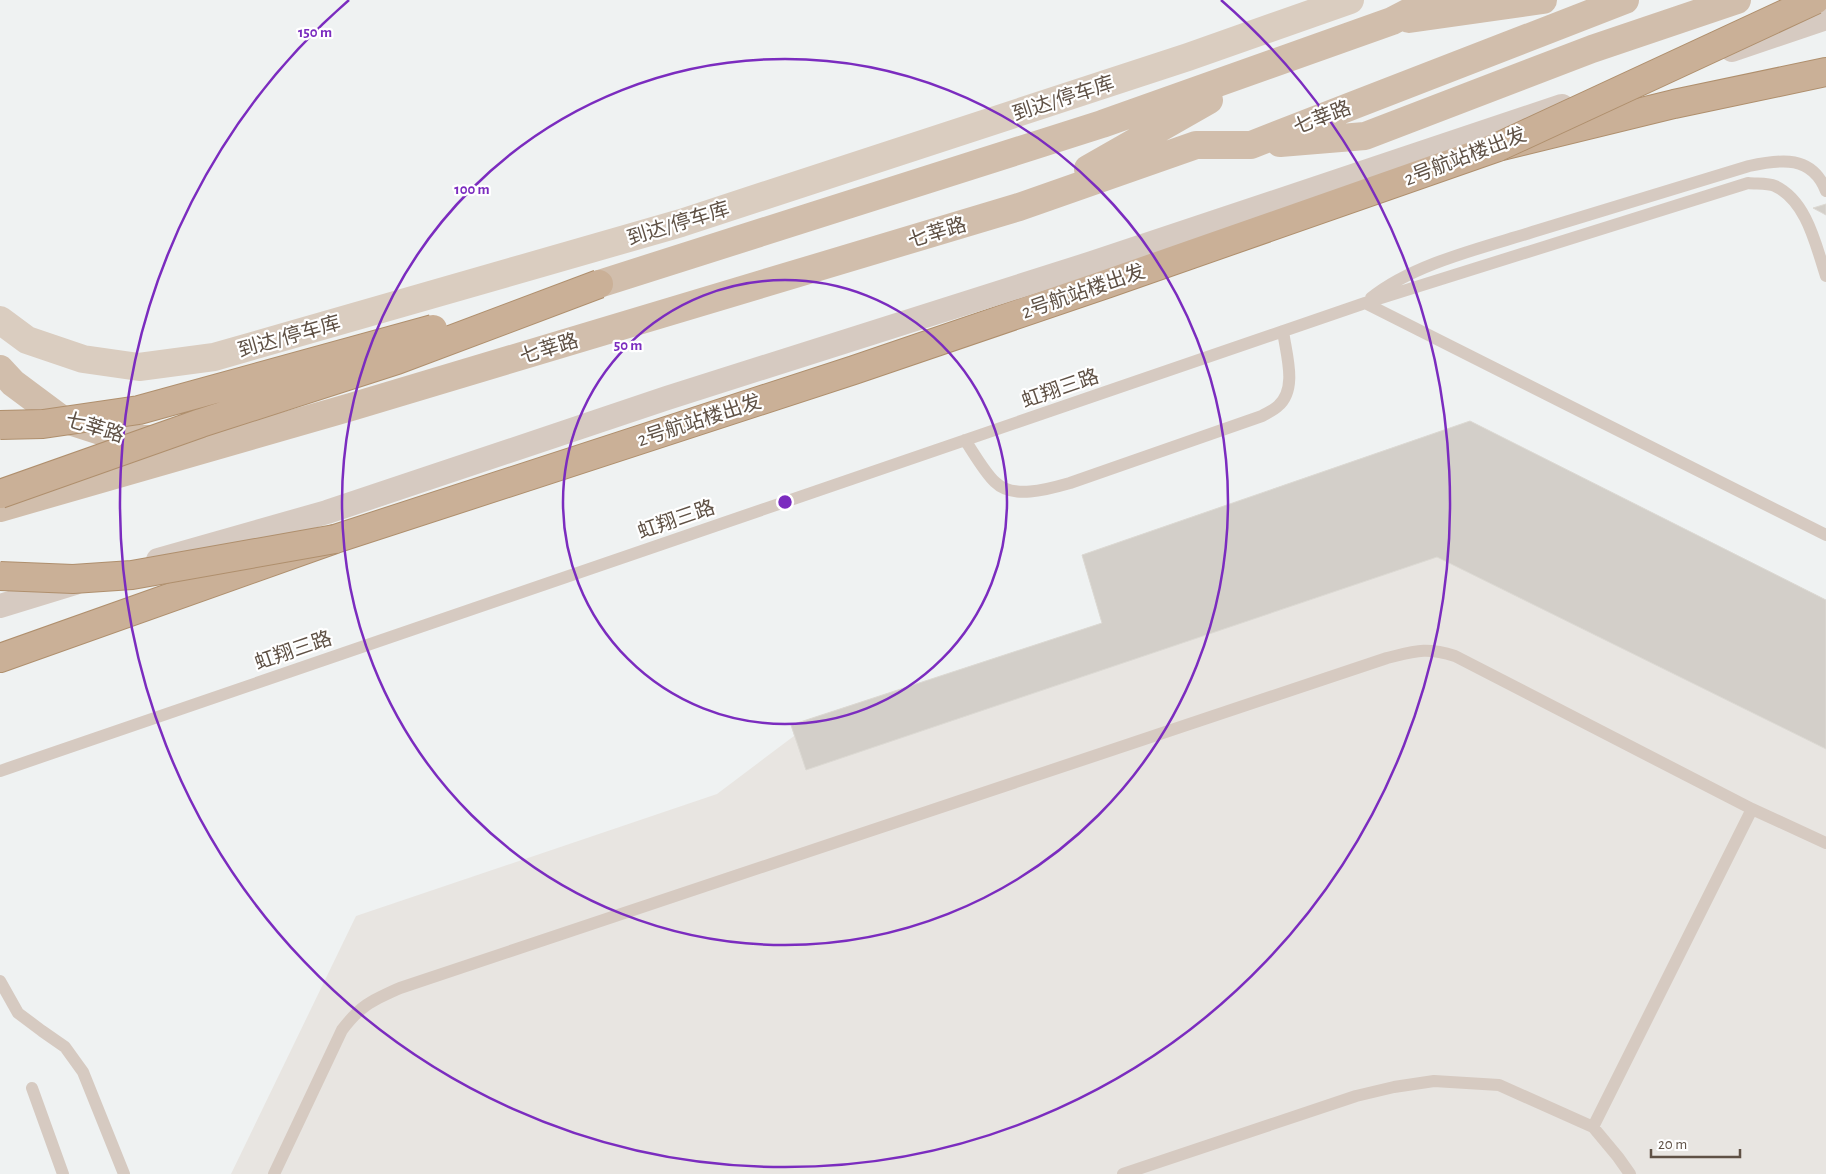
<svg xmlns="http://www.w3.org/2000/svg" width="1826" height="1174" font-family="'Alegreya Sans','Noto Sans SC',sans-serif">
  <style>
    .airport { fill: #e8e5e1 }
    .building { fill: #d3cfc9; stroke: #dcd9d3 }
    .lines { fill: none; stroke-linecap: round; stroke-linejoin: round }
    .trunk-casing { stroke: #af8f6d; stroke-width: 30 }
    .service { stroke: #d6cac1; stroke-width: 12 }
    .minor { stroke: #d6cac1; stroke-width: 24 }
    .secondary { stroke: #dacdc0; stroke-width: 28 }
    .primary { stroke: #d1beac; stroke-width: 28 }
    .trunk { stroke: #cab097; stroke-width: 28 }
    .trunk-bridge-casing { stroke: #af8f6d; stroke-width: 30; stroke-linecap: butt }
    .trunk-bridge { stroke: #cab097; stroke-width: 28 }
    .ring { fill: none; stroke: #7b2cbf; stroke-width: 2.5 }
    .labels { text-anchor: middle; stroke-width: 4.5; stroke-linejoin: round; paint-order: stroke }
    .street-label { font-size: 20px; fill: #5f5145; stroke: #fff }
    .centre { fill: #7b2cbf; stroke: #fff; stroke-width: 2.5 }
    .ring-label { font-size: 15px; text-anchor: middle; font-weight: bold; fill: #7b2cbf; stroke: #fff; stroke-width: 4.5; stroke-linejoin: round; paint-order: stroke }
  </style>
  <rect width="100%" height="100%" fill="#eff2f2"/>
  <path class="airport" d="M1470,421l356,179v574h-1595l125,-258 361,-122 77,-58 -3,-11 311,-102 -20,-68z"/>
  <path class="building" d="M1826,204v11l-13,-7z
    M1470,421l356,179v149l-389,-192 -631,213 -15,-45 311,-102 -20,-68z"/>
  <g class="lines">
    <defs>
      <path id="trunk" d="M0,658l335,-119 519,-169 255,-87 389,-136 176,-43 152,-32"/>
    </defs>
    <use href="#trunk" class="trunk-casing"/>
    <path class="service" d="M1371,298c43,-35 115,-51 168,-68 70,-21 140,-43 210,-64 32,-7 63,-11 77,25
      M1365,303l461,232
      M965,440c8,12 20,33 30,42 18,18 54,7 75,1l192,-67c5,-3 12,-6 16,-10 20,-17 8,-52 5,-75
      M0,771l1365,-468 383,-120c8,1 20,0 27,3 32,15 41,60 51,90
      M0,981l18,32 24,18 23,16 18,25 41,102
      M32,1088l31,86
      M1593,1127l159,-318
      M274,1174l68,-144c19,-25 29,-29 58,-42l987,-330c29,-7 39,-11 68,-2l297,153 74,34
      M1123,1174l233,-78 38,-9 40,-6 65,4 94,42 25,30 12,17"/>
    <path class="minor" d="M1732,50l94,-32
      M158,560l169,-48 340,-114 425,-135 470,-157
      M0,606l75,-23"/>
    <path class="secondary" d="M0,320l27,20 56,19 56,8 75,-10 467,-134 507,-166 162,-57"/>
    <path class="primary" d="M1409,19l134,-19
      M1280,143l85,-7 227,-87 145,-49
      M1088,169l121,-69
      M599,284l503,-160 290,-103 40,-21
      M0,369l13,14 47,35 65,21h30
      M0,508l351,-101 668,-200 177,-62h55l374,-145"/>
    <use href="#trunk" class="trunk"/>
    <defs>
      <path id="trunk-bridge" d="M1498,147l317,-147
        M0,425l43,-1 96,-14 294,-81
        M0,494l201,-71 196,-63 202,-76
        M0,576l73,3 59,-4 203,-36"/>
    </defs>
    <use href="#trunk-bridge" class="trunk-bridge-casing"/>
    <use href="#trunk-bridge" class="trunk-bridge"/>
  </g>
  <g class="ring">
    <circle cx="785" cy="502" r="222"/>
    <circle cx="785" cy="502" r="443"/>
    <path d="M1221 0A665 665 0 1 1 349 0"/>
  </g>
  <g class="labels">
    <g class="street-label">
      <text transform="translate(1063 98) rotate(-18)" y="7">到达/停车库</text>
      <text transform="translate(1322 117) rotate(-21)" y="7">七莘路</text>
      <text transform="translate(1465 156) rotate(-21)" y="7">2号航站楼出发</text>
      <text transform="translate(678 223) rotate(-17)" y="7">到达/停车库</text>
      <text transform="translate(937 232) rotate(-17)" y="7">七莘路</text>
      <text transform="translate(1083 291) rotate(-19)" y="7">2号航站楼出发</text>
      <text transform="translate(289 336) rotate(-16)" y="7">到达/停车库</text>
      <text transform="translate(549 348) rotate(-17)" y="7">七莘路</text>
      <text transform="translate(1060 388) rotate(-19)" y="7">虹翔三路</text>
      <text transform="translate(699 420) rotate(-18)" y="7">2号航站楼出发</text>
      <text transform="translate(95 427) rotate(17)" y="7">七莘路</text>
      <text transform="translate(676 519) rotate(-19)" y="7">虹翔三路</text>
      <text transform="translate(293 650) rotate(-19)" y="7">虹翔三路</text>
    </g>
  </g>
  <circle cx="785" cy="502" r="8" class="centre"/>
  <g class="ring-label">
    <text x="315" y="37">150 m</text>
    <text x="472" y="194">100 m</text>
    <text x="628" y="350">50 m</text>
  </g>
  <path d="M1651 1149v8h89v-8" fill="none" stroke="#5f5145" stroke-width="2.5"/>
  <text x="1658" y="1149" font-size="15" fill="#5f5145" stroke="#ffffff" stroke-width="4" paint-order="stroke">20 m</text>
</svg>
